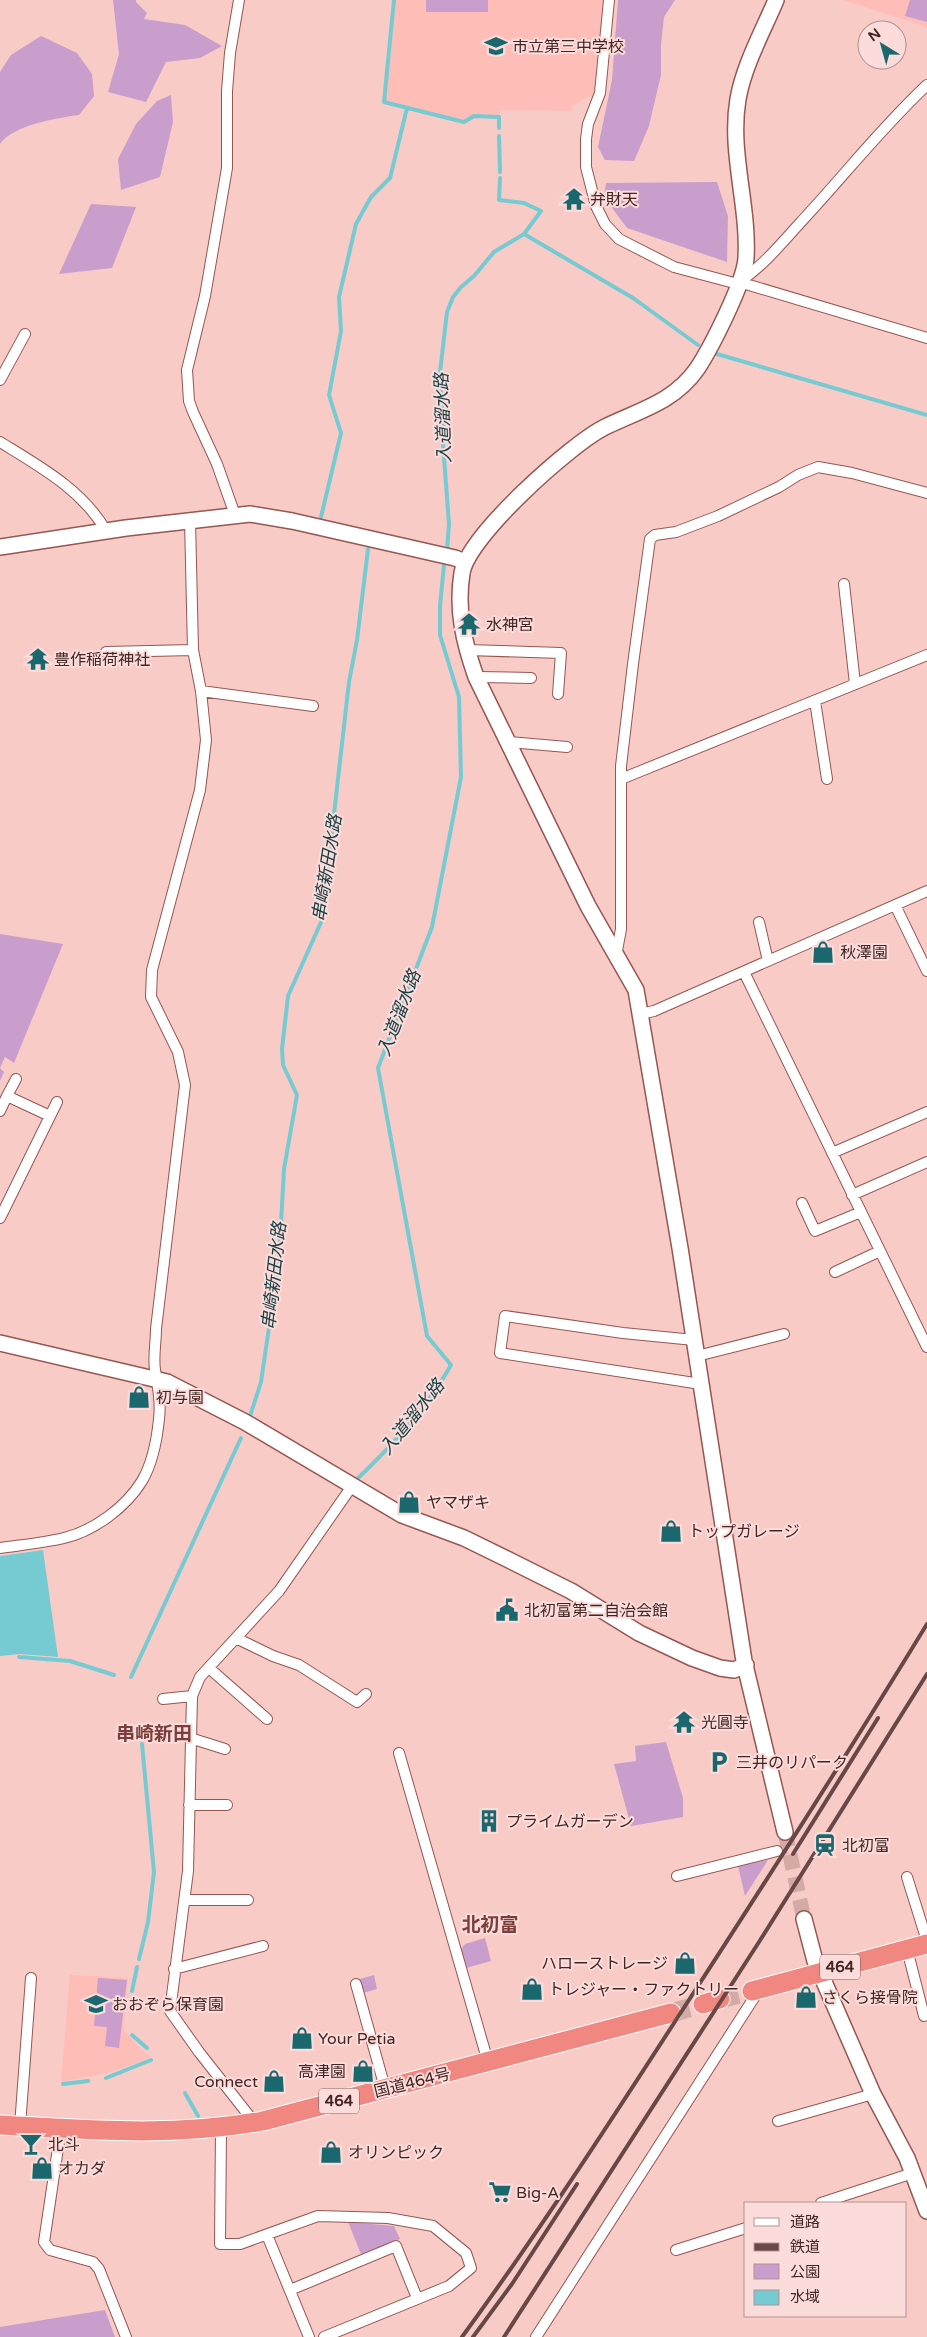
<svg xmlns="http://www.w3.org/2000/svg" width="927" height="2337" font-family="'Varela Round','Noto Sans JP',sans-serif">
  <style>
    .built { fill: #ffbdb8 }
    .green { fill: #c99ecd }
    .water { fill: #76cbd3 }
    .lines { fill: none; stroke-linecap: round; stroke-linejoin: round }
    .stream { stroke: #76cbd3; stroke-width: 4 }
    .street-tunnel { stroke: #d4aaa6; stroke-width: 10; stroke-dasharray: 10 5; stroke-linecap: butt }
    .secondary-tunnel { stroke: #d4aaa6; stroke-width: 15; stroke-dasharray: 15 8; stroke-linecap: butt }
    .highway-tunnel { stroke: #d4aaa6; stroke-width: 19; stroke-dasharray: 19 9; stroke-linecap: butt }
    .street-casing { stroke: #965652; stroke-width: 12 }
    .secondary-casing { stroke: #965652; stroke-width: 18 }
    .highway-casing { stroke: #fff; stroke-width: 21 }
    .street { stroke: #fff; stroke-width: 10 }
    .secondary { stroke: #fff; stroke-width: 15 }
    .highway { stroke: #f18781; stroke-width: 19 }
    .rail { stroke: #684846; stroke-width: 4 }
    .labels { text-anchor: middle; stroke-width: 4; stroke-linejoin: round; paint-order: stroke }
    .shield { fill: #fbdcda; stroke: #7a5d5b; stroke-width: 1 }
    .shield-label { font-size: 15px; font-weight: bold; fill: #422624 }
    .poi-label { font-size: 16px; fill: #422624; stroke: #fbdcda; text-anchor: start }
    .street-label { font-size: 16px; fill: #422624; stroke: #fbdcda }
    .water-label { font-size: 18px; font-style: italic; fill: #194145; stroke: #fbdcda }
    .quarter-label { font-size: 19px; font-weight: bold; fill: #7b3e3b; stroke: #fbdcda }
  </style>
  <rect width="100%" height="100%" fill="#f8cbc7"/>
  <path class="built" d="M396,0h210l-9,92 -25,14v5l-71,-1 -3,7 -29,-1 -6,4 -77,-20z
    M843,0h84v27z
    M70,1975l58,3 -5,52 27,28 -40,14 -49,10z"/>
  <path class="green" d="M113,0h23v2l11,11 -3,6 41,6 37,21 -22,12 -34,4 -20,40 -38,-10 11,-38z
    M426,0h62v12h-62z
    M618,0h57l-11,17 -3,27v31l-12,51 -15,35 -29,-1 -7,-13 14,-67z
    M910,0h17v22l-22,-6z
    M41,36l36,17 15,21 2,22 -15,19c-22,3 -66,10 -79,29v-72l11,-17z
    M171,95l2,27 -13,55 -39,13 -3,-31 18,-35 21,-23z
    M717,182l11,34 -1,46 -100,-34 -23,-31 2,-14z
    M91,204l45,3 -24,61 -53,6z
    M0,934l63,10 -49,119 -9,-6 -5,11 4,4 -4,9z
    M666,1742l17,56v19l-52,9 -17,-62 22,-3 -1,-15z
    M768,1860l-23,36 -7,-30z
    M485,1938l6,23 -25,7 -6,-18 5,-6z
    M374,1975l3,14 -14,4 -3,-14z
    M98,1978l29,2 -8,68 -14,-2 2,-19 -13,-1z
    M348,2222l46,4 6,13 -39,15z
    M105,2310l10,27h-115v-10z"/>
  <path class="water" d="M43,1550l15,107 -38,-3 -20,2v-100z"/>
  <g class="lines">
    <path class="stream" d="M394,0l-10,102 80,20 10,-6 25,1v11
      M499,136l1,36
      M524,234l109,64 65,47
      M717,354l210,61
      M321,517l20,-84 -12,-38 12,-64 -2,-34 17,-73 15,-27 19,-19 17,-70
      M447,550l2,-26 -6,-80 1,-34 -5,-29 8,-69 6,-15 8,-10 13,-11 20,-24 30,-18 17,-23 -17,-8 -25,-3 1,-22
      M250,1416l11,-34 18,-122 5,-91 13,-74 -14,-30 -1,-16 6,-53 34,-76 27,-238 8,-42 11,-91
      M356,1480c36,-34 71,-72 95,-115l-24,-29 -49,-268 54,-141 29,-150 -2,-80 -19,-62v-29l4,-41
      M19,1657l51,4 44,14
      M131,1677l110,-239
      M139,1959l9,-37 6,-50 -12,-128
      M132,1991l5,-24
      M132,2035l15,13
      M106,2078l45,-18
      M63,2084l25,-3
      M185,2093l13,23"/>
    <path class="street-tunnel" d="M777,1851l12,-3"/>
    <path class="secondary-tunnel" d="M785,1832l19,87"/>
    <path class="highway-tunnel" d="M720,1999l32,-8
      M671,2013l32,-9"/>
    <defs>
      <path id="street" d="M609,0l-9,93 -12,31 -2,15v28l10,39 9,18 14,15 55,28 64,17
        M739,282c24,-16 42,-38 61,-59 43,-46 81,-95 127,-138
        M739,282l188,56
        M0,380l25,-46
        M0,442c39,24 83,48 106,89
        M235,515l-18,-51 -24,-52 -4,-11 -2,-31 18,-74 22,-128v-77l3,-38 9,-53
        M844,584l11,100
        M467,650l94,3 -3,41
        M106,652l87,-2
        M476,677l55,1
        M201,691l112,15
        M815,701l12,78
        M509,742l58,5
        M621,779l306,-124
        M895,905l32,66
        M759,922l9,39
        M616,956l5,-27v-163l12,-102 17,-125 5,-4 21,-3 42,-16 61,-29 19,-12 20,-8 34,6 75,20
        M744,972l183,375
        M640,1014l14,-3 273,-120
        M7,1096l9,-17
        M0,1111l7,-15 43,20
        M832,1153l95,-41
        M852,1195l75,-33
        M802,1203l13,28 46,-19
        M0,1218l57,-116
        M835,1272l45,-21
        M694,1340l-71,-7 -118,-17 -5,37 201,31
        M697,1356l87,-22
        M0,1548c21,-3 43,-5 64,-10 30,-7 62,-31 78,-57 10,-17 15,-42 17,-62 2,-17 -1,-32 -4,-49 -2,-13 1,-28 1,-41l29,-244 -7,-33 -27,-55 1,-27 48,-180 6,-50 -5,-49 -8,-41 -3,-130
        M238,1639l35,17 26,9 58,37 9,-8
        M209,1668l58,51
        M163,1699l29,-3
        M190,1738l35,11
        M399,1753l89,309
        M189,1805h38
        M677,1876l100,-25
        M907,1877l20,64
        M185,1900h63
        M907,1949l17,67
        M174,1969l89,-23
        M356,1984l29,104
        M778,2121l95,-27
        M254,2122l-55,-70 -29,-41 18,-140 4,-175 8,-19 79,-86 73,-105
        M20,2126l11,-148
        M61,2128l-17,114 6,8 43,12 6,7 27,68
        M221,2128l-1,116h20l78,-28 70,2 45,8 33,27 5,15 -22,18 -125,51
        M821,2203l92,-30
        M267,2235l42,102
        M676,2250l70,-22
        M290,2290l106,-44 21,52
        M536,2337l223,-347"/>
      <path id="secondary" d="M776,0c-13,31 -32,65 -38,99 -9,53 11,106 8,159 -1,23 -35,90 -49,111 -23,33 -57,41 -92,58 -34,17 -137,109 -143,146 -6,37 2,70 14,104l112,229 48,84 44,258 64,413 41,171
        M0,547l126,-19 124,-14 42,7 163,37 10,4
        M0,1343l167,39 78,40 157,93 62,23 45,22 62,31 68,42 53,25 28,10 14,2 12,-5
        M804,1919l11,42 58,133 34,64 20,53"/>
      <path id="highway" d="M752,1991l175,-47
        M703,2004l17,-5
        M0,2125c89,5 175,12 263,-4l408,-108"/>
    </defs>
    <use href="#street" class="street-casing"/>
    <use href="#secondary" class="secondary-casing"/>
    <use href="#highway" class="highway-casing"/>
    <use href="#street" class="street"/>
    <use href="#secondary" class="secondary"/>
    <use href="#highway" class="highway"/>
    <path class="rail" d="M793,1854l85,-136
      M462,2337c79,-108 152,-221 225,-334 81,-125 162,-251 240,-379
      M473,2337l39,-53 65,-100
      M504,2337l255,-395 168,-268"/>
  </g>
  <defs>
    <symbol id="school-bare" viewBox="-9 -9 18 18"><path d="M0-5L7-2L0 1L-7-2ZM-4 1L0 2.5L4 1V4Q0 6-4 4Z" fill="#1a676e" stroke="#fbdcda" stroke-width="2.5" paint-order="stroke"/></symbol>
    <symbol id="temple-bare" viewBox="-9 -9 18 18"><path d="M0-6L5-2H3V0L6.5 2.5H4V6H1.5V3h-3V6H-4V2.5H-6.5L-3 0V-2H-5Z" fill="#1a676e" stroke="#fbdcda" stroke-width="2.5" paint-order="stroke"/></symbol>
    <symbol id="shop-bare" viewBox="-9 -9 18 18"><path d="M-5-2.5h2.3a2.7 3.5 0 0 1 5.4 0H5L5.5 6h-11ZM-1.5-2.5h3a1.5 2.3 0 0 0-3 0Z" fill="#1a676e" stroke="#fbdcda" stroke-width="2.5" paint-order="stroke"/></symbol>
    <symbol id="civic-bare" viewBox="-9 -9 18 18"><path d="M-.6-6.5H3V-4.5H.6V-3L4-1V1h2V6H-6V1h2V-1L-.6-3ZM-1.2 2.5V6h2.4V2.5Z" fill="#1a676e" stroke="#fbdcda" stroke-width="2.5" paint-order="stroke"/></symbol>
    <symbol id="parking-bare" viewBox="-9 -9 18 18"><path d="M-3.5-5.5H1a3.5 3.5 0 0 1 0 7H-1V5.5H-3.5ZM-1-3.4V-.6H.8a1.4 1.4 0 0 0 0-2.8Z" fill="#1a676e" stroke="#fbdcda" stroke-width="2.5" paint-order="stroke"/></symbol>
    <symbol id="building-bare" viewBox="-9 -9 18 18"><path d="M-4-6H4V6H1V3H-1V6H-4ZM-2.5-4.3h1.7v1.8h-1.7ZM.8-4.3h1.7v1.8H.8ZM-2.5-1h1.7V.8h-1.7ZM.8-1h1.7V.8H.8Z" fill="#1a676e" stroke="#fbdcda" stroke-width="2.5" paint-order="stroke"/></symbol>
    <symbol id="station-bare" viewBox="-9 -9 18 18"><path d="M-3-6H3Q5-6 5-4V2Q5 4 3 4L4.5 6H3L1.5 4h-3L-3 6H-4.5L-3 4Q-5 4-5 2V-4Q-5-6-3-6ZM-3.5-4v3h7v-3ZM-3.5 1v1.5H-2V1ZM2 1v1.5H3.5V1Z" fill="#1a676e" stroke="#fbdcda" stroke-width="2.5" paint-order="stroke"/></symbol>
    <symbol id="bar-bare" viewBox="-9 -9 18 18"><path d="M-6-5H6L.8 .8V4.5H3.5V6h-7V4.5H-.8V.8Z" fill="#1a676e" stroke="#fbdcda" stroke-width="2.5" paint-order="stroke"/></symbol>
    <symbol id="supermarket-bare" viewBox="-9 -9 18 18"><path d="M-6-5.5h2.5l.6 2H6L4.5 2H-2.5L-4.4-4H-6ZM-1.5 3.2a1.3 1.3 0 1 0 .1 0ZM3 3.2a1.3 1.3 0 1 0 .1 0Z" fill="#1a676e" stroke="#fbdcda" stroke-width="2.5" paint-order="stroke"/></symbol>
  </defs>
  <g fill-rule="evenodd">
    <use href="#school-bare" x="480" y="30" width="32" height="32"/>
    <use href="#temple-bare" x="558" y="183" width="32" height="32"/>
    <use href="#temple-bare" x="453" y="608" width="32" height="32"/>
    <use href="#temple-bare" x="22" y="643" width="32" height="32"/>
    <use href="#shop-bare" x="807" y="936" width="32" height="32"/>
    <use href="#shop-bare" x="123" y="1381" width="32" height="32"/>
    <use href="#shop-bare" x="393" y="1486" width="32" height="32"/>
    <use href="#shop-bare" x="655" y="1515" width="32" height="32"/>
    <use href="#civic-bare" x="491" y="1594" width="32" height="32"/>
    <use href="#temple-bare" x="668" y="1706" width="32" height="32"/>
    <use href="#parking-bare" x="703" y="1746" width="32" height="32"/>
    <use href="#building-bare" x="473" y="1805" width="32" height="32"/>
    <use href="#station-bare" x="809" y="1829" width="32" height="32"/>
    <use href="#shop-bare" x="669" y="1947" width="32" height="32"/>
    <use href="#shop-bare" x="516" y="1973" width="32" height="32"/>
    <use href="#shop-bare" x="790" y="1981" width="32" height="32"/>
    <use href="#school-bare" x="80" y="1988" width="32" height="32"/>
    <use href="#shop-bare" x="286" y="2022" width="32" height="32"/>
    <use href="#shop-bare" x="347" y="2055" width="32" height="32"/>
    <use href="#shop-bare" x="258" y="2065" width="32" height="32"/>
    <use href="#bar-bare" x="15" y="2128" width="32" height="32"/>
    <use href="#shop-bare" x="315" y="2136" width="32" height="32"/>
    <use href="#shop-bare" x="26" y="2152" width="32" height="32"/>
    <use href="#supermarket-bare" x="484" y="2176" width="32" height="32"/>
  </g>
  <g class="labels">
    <g class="shield">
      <rect x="820" y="1954.5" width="40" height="25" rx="4"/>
      <rect x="319" y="2088.5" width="40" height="25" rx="4"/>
    </g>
    <g class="shield-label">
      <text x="840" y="1972">464</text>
      <text x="339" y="2106">464</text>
    </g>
    <g class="poi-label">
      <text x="512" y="52">市立第三中学校</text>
      <text x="590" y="205">弁財天</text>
      <text x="486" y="630">水神宮</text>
      <text x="54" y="665">豊作稲荷神社</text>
      <text x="840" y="958">秋澤園</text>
      <text x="156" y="1403">初与園</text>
      <text x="426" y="1508">ヤマザキ</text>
      <text x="688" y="1537">トップガレージ</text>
      <text x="524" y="1616">北初富第二自治会館</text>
      <text x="701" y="1728">光圓寺</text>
      <text x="736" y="1768">三井のリパーク</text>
      <text x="506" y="1827">プライムガーデン</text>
      <text x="842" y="1851">北初富</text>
      <text x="668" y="1969" text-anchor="end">ハローストレージ</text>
      <text x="548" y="1995">トレジャー・ファクトリー</text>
      <text x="822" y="2003">さくら接骨院</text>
      <text x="112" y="2010">おおぞら保育園</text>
      <text x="318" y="2044">Your Petia</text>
      <text x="346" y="2077" text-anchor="end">高津園</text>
      <text x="258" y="2087" text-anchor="end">Connect</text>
      <text x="48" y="2150">北斗</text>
      <text x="348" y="2158">オリンピック</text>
      <text x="58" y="2174">オカダ</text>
      <text x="516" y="2198">Big-A</text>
    </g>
    <g class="street-label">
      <text transform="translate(412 2082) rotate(-14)" y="6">国道464号</text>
    </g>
    <g class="water-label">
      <text transform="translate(443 418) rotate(-92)" y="6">入道溜水路</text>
      <text transform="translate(327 868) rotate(-81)" y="6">串崎新田水路</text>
      <text transform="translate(399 1013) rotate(-69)" y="6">入道溜水路</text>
      <text transform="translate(274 1276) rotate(-84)" y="6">串崎新田水路</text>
      <text transform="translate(412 1417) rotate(-51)" y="6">入道溜水路</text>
    </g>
    <g class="quarter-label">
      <text x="154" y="1740">串崎新田</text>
      <text x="490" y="1931">北初富</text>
    </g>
  </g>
  <rect x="744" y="2202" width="162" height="115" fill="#fbdcda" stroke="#b19391"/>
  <rect x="754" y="2218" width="25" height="8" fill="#ffffff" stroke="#b19391"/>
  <text x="790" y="2227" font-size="15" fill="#422624">道路</text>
  <rect x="754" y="2243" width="25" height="8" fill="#684846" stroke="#b19391"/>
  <text x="790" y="2252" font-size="15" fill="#422624">鉄道</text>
  <rect x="754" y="2264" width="25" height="15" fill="#c99ecd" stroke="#b19391"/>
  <text x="790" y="2277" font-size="15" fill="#422624">公園</text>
  <rect x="754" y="2290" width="25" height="15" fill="#76cbd3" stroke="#b19391"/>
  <text x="790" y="2302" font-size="15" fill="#422624">水域</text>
  <g transform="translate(882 45) rotate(323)"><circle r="24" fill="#fbdcda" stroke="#b19391"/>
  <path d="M0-4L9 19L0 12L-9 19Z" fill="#1a676e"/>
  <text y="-8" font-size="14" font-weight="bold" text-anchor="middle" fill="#422624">N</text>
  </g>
</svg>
